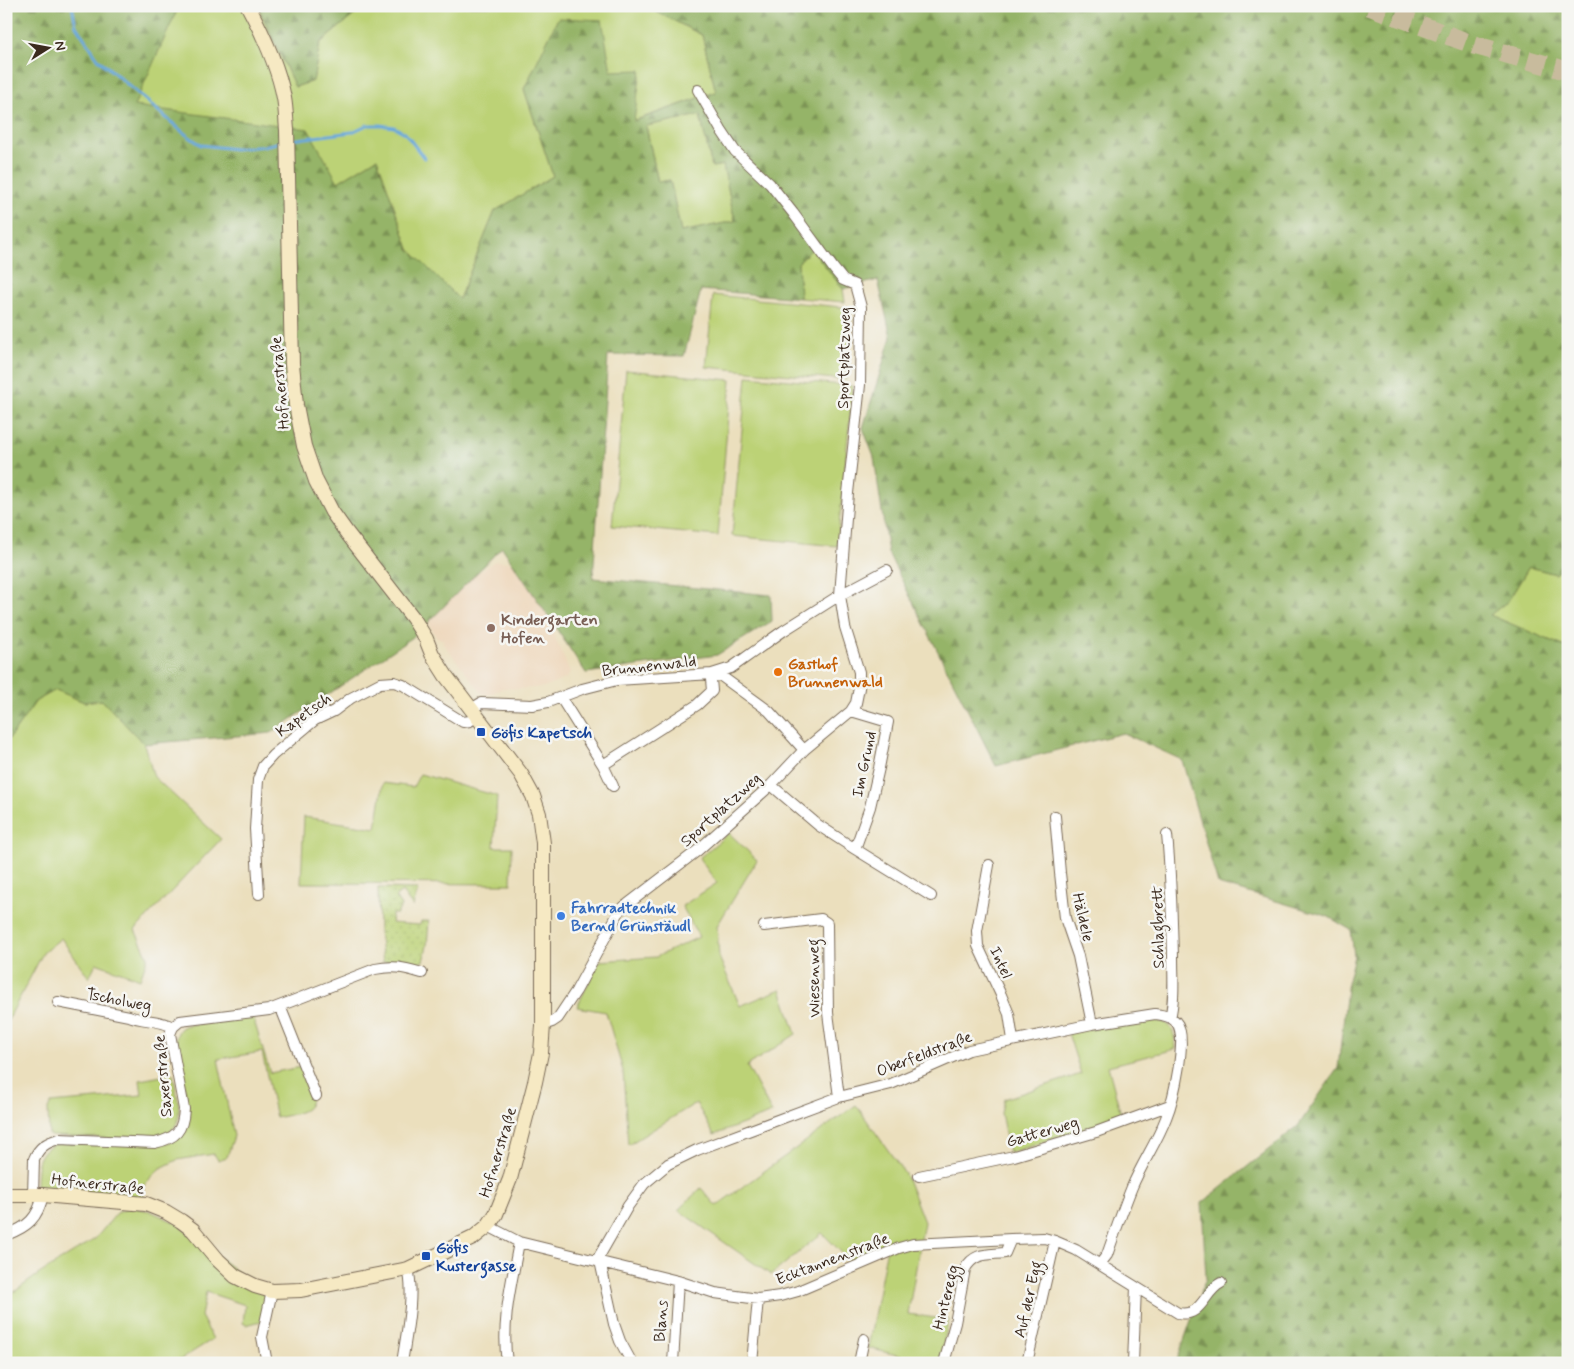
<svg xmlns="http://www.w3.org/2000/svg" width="1574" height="1369" font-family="Mynerve,sans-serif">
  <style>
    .built { fill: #eed7bb }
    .green { fill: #bcd276; stroke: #7c7e4a }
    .forest { fill: url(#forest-firs); stroke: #686f42; fill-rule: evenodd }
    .garden { fill: url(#garden-dots); stroke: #7c7e4a }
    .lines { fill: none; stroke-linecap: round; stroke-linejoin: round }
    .stream { stroke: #6ba9dd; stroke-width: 3 }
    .highway-tunnel { stroke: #c8bb9d; stroke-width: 19; stroke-dasharray: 19 9; stroke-linecap: butt }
    .street-casing { stroke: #796956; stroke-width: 12 }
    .secondary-casing { stroke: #796956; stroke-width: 16 }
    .street { stroke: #fff; stroke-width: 10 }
    .secondary { stroke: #f6e9c3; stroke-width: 14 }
    .education-dot { fill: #8d6e63; stroke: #f6f6f2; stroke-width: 2 }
    .food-dot { fill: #e8710a; stroke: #f6f6f2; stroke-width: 2 }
    .transit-dot { fill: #1a4fb4; stroke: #f6f6f2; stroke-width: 2 }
    .shop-dot { fill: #3f7fe0; stroke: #f6f6f2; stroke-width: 2 }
    .labels { text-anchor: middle; stroke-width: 5; stroke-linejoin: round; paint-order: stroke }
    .street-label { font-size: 16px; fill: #3b2a1e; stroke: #f6f6f2 }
    .education-label { font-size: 16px; font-weight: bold; fill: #785e54; stroke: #f6f6f2; text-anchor: start }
    .food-label { font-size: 16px; font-weight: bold; fill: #c56008; stroke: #f6f6f2; text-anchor: start }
    .transit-label { font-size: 16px; font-weight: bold; fill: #164399; stroke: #f6f6f2; text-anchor: start }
    .shop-label { font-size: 16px; font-weight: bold; fill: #366cbe; stroke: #f6f6f2; text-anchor: start }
  </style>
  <defs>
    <pattern id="forest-firs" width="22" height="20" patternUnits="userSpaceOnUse" patternTransform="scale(1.25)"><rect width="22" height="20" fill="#95b467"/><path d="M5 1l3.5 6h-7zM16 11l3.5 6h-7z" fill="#7b9354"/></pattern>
    <pattern id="garden-dots" width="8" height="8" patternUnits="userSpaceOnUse" patternTransform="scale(1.25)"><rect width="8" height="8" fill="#bcd276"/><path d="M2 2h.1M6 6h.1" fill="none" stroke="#a2b466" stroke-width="1.8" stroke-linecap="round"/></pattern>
  </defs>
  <rect width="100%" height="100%" fill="#f6f6f2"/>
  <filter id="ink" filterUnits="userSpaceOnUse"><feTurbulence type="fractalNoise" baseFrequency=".02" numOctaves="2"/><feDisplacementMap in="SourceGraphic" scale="10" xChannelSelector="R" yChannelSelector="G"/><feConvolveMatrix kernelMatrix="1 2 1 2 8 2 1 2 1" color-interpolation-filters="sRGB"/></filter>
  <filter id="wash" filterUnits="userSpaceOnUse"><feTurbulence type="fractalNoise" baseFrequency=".0096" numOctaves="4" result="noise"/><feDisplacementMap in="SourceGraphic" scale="20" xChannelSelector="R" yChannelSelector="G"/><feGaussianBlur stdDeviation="1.12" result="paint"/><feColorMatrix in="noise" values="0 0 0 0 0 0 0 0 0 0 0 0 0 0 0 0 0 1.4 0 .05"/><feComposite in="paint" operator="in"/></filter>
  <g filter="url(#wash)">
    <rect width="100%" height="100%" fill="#ebdfbd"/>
    <path class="built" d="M495,561l16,1 19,14 13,18 7,32 20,46 -3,6 -21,9 -26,2 -17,-1 -14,7 -7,-2 -40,-51 2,-2 -8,-3 -7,-13 1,-6 42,-41z"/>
    <path class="green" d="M179,6h79l37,81 18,-6 7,-38 45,-37h280l57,29 14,57 -83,29 -109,-32 29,87 -58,35 -36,88 -50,-50 -32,-91 -39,24 -205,-76z
      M700,115l12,52 11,-2 12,56 -54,11 -11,-52 -12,2 -12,-56z
      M812,249l31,40 2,13 -45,-4 -2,-35z
      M713,295l139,13 -6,72 -140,-13z
      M626,370l105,10 -13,156 -106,-10z
      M747,376l106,10 -16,160 -105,-10z
      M1568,562v86l-79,-33 19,-14 21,-34 27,7z
      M56,690l28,12 18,-2 42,44 10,33 67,62 -86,91 13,27 -8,22 -44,-16 -7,15 -28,-40 -18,15 -37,71v-281l30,-42z
      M420,774l77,22 -3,51h18l-1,37 -210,-1 3,-66 72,11 7,-45 30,4z
      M729,833l28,27 -40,66 2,31 21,49 41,-17 15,45 -49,32 25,47 -58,22 -18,-32 -68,42 -5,-74 -17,-59 -29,-5 22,-46 57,-4 43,-20 -17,-31 35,-23 -18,-25z
      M253,1017l17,56 31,-6c5,14 20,38 -1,45 -8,3 -16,4 -24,6l-14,-66 -44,7 16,77 -7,21 -9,3 -4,-6 -37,6 -18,9 -15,16 -2,12 -104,-10 -2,-2c1,-19 0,-33 20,-42h112c16,-7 19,-14 21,-31l-13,-73c2,-8 4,-12 12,-14z
      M1144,1019c27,3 29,4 32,30l-68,17 14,52 -113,35 -8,-40 3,-14 77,-25 -13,-41z
      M173,1074c5,31 18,57 -23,66l-99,-4 -2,-1 -1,-26 3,-6 91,-8 -2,-15z
      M856,1105l49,69 19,48 -16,92 41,6 -10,43h-9l-62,-15 19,-101 -38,13 -27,-27 -51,42 -93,-65 23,-22 15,18z
      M131,1207l19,4 28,13 88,71 1,4 -6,22 -15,4 -3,-2 2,-18 -39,-13 -5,24 12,23 -38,24h-169v-69l8,-2 25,-18 56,-35 22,-26z"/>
    <path class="forest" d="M6,6h173l-45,100 174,23 30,53 39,-24 32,91 50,50 36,-88 58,-35 -29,-87 34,-71 44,2 9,51 30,-1 -7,51 82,-29 -14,-57 -57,-29h923v556l-12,12 -27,-7 -21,34 -18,14 78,33v715h-392l30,-85 -4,-75 96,-77 40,-58 10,-88 6,-24 -3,-26 -24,-14 -109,-32 -36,-124 -59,-27 -127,33 -108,-213 -14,-96 -11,-29 28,-91 -13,-57 -35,9 -31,-40 -14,14 2,35 -99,-8 -17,66 -76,-1 -15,223 178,17 1,26 -55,34 -131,18 -84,-126 -86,88 -145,98 -127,11 -42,-44 -18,2 -28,-12 -20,11 -30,42zM700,115l12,52 11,-2 12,56 -54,11 -11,-52 -12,2 -12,-56z
      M258,6h107l-45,37 -7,38 -18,6z"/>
    <path class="garden" d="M378,888l40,1 -5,18 -11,-15 -7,5 6,9 -4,8h-5l-1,9 29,2 1,-4h8l-2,25 -4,15c-8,4 -12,2 -20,1 -7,-2 -13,-1 -20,0l-4,-30z"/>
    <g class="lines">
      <path class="stream" d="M72,6l4,20 23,34 85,73 17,12 34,4 29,-3 21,-5
        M291,140l61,-8 15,-7h13l14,2 11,6 19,25"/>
    </g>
  </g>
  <g filter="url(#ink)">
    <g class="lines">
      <path class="highway-tunnel" d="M1369,6l105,39 94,26"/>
      <defs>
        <path id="street" d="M561,698l42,67 10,21
          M471,709l10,-6 51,2 16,-3 34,-13 35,-9 95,-6 9,2 48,35 35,39
          M603,765l94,-60 15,-14 -1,-12 1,-5 19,-6 52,-37 57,-36 47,-25
          M771,785l47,40 37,24 15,-42 9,-39 9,-46 -37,-11
          M1055,816l5,57 5,45 13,38 14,68
          M1167,835c4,40 5,80 6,121 0,21 2,42 -3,62
          M855,849l76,47
          M989,865l-12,66 1,15 23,49 8,19 4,26
          M259,894l-4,-65 3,-49 5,-14 10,-11 42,-35 19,-9 17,-13 29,-15 14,-1 9,3 60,37 7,-1 7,-5
          M764,926l57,-7 6,4 1,90 11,84
          M58,1002l71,14c16,6 29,3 44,11
          M280,1006l36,90
          M543,1025l9,-3 6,-4 18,-27 44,-81 77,-59 74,-66 33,-35 47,-39 5,-8 3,-15v-16l-14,-45 -5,-32 8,-102 12,-108 1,-78 -6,-22 -12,-5 -9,-11 -41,-56 -23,-29 -35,-33 -14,-21 -23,-40
          M919,1176l95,-20 82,-24 74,-27
          M33,1195l1,-36c5,-12 13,-17 25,-20l96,4c21,-5 28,-12 29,-34l-14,-75 3,-7 7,-6 89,-11 106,-41c19,-4 29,-1 47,4
          M488,1226l31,16 159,39 37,12 43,6 22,-3 18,-5 101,-43 14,-4 98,-5 33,-1 11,3 21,9 102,63c24,5 26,-22 43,-30
          M6,1235c22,-8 32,-17 37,-40
          M597,1260l31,-54 16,-22 24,-20 29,-14 142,-53 52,-13 78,-34 123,-26 63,-10c7,1 16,2 21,8 13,13 -3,79 -10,96 -9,24 -24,45 -34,69 -9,22 -17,45 -25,68l-7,9
          M600,1261l14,63 6,17 12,22
          M267,1363l-5,-26 10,-46
          M402,1363c4,-27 13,-69 6,-94
          M507,1363c-6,-42 5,-81 12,-121
          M673,1363l5,-82
          M752,1363l6,-64
          M859,1363l5,-24
          M944,1363l11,-40 10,-54c9,-17 23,-14 40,-16l6,-14
          M1027,1363l28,-122
          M1133,1363l3,-76"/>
        <path id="secondary" d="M6,1195h37l103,9 20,8 15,9 12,9 25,30 17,16 20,10 17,5 29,-1 107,-21 65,-31 15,-12 8,-12 14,-35 25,-97 6,-29 2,-28v-182l-4,-29 -6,-18 -12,-22 -75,-98 -14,-22 -6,-15 -13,-21 -66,-85 -15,-21 -16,-31 -12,-35 -8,-41 -4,-41 -5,-234c-1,-10 -1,-21 -3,-32 -6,-32 -21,-64 -36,-92"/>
      </defs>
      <use href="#street" class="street-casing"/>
      <use href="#secondary" class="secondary-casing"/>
      <use href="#street" class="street"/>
      <use href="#secondary" class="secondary"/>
    </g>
  </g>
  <circle class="education-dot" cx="491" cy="628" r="5"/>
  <circle class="food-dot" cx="778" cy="672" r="5"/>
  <g class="transit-dot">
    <rect x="476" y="727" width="10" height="10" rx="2.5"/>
    <rect x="421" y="1251" width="10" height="10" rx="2.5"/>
  </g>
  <circle class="shop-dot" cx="561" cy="916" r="5"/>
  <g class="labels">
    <g class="street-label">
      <text transform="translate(843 358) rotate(-89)" y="6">Sportplatzweg</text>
      <text transform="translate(279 383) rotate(-95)" y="6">Hofnerstraße</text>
      <text transform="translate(649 665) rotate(-6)" y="6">Brunnenwald</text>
      <text transform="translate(303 714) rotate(-36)" y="6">Kapetsch</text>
      <text transform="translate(863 764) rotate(-78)" y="6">Im Grund</text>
      <text transform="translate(720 809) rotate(-42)" y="6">Sportplatzweg</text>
      <text transform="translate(1084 917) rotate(77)" y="6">Häldele</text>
      <text transform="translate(1157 927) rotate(-91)" y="6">Schlagbrett</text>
      <text transform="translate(1002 962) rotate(65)" y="6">Intel</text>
      <text transform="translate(813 978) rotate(-91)" y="6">Wiesenweg</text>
      <text transform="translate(119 999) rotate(11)" y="6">Tscholweg</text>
      <text transform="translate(924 1053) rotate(-21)" y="6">Oberfeldstraße</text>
      <text transform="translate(162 1076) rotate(-95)" y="6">Saxerstraße</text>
      <text transform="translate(1042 1131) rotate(-16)" y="6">Gatterweg</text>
      <text transform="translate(497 1152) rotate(-73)" y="6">Hofnerstraße</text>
      <text transform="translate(98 1183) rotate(6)" y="6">Hofnerstraße</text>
      <text transform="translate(832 1258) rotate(-21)" y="6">Ecktannenstraße</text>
      <text transform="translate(945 1297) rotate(-76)" y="6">Hinteregg</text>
      <text transform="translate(1027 1299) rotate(-77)" y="6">Auf der Egg</text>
      <text transform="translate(660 1321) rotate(-86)" y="6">Blans</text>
    </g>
    <g class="education-label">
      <text x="501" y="625">Kindergarten<tspan x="501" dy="18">Hofen</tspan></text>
    </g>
    <g class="food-label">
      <text x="788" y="669">Gasthof<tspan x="788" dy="18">Brunnenwald</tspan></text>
    </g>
    <g class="transit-label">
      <text x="491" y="738">Göfis Kapetsch</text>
      <text x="436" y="1253">Göfis<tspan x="436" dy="18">Kustergasse</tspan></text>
    </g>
    <g class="shop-label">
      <text x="571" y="913">Fahrradtechnik<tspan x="571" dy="18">Bernd Grünstäudl</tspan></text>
    </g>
  </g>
  <rect width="1574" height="1369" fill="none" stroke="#f6f6f2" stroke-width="25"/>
  <g transform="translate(48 48) rotate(79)" stroke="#f6f6f2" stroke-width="4" paint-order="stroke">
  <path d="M0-4L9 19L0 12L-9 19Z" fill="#3b2a1e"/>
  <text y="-8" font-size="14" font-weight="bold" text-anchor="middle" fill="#3b2a1e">N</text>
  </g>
</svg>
